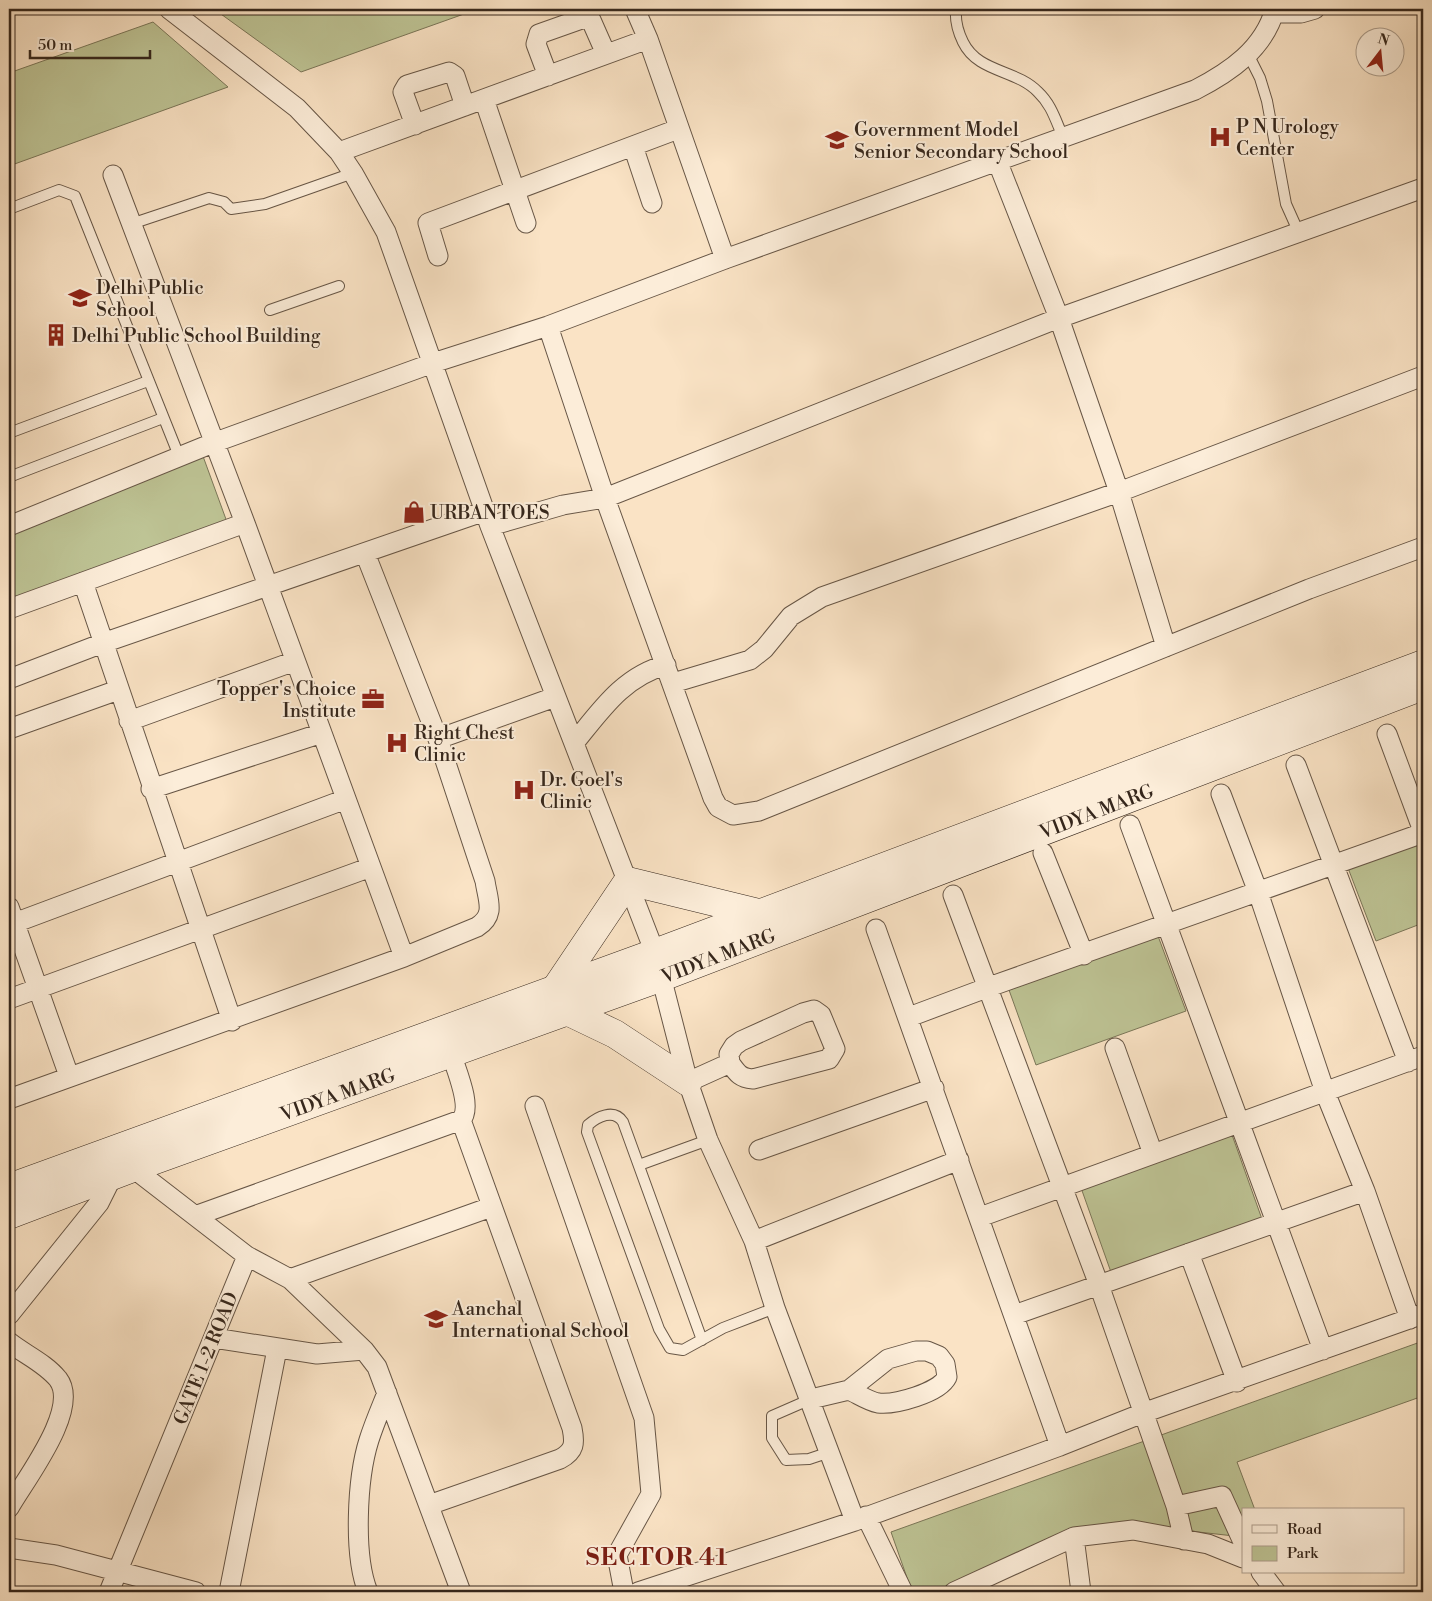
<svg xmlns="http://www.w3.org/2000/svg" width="1432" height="1601" font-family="'Libre Bodoni',serif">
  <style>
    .green { fill: #bec495; stroke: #7a7658 }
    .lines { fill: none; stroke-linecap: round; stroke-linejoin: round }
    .lane-casing { stroke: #675646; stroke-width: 12 }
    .street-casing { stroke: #675646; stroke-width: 21 }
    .secondary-casing { stroke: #36271c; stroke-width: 29 }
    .lane { stroke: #fcedd9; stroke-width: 10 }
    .street { stroke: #fcedd9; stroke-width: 19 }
    .secondary { stroke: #fcedd9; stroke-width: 28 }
    .labels { text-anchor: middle; stroke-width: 4; stroke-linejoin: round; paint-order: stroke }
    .poi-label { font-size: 19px; fill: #36271c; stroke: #fcedd9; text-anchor: start }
    .street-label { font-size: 19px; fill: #36271c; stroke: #fcedd9 }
    .district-label { font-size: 24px; font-weight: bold; letter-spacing: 1px; fill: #7a1f14; stroke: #fcedd9 }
  </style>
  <rect width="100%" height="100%" fill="#fae3c5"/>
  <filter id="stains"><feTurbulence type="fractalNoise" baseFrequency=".004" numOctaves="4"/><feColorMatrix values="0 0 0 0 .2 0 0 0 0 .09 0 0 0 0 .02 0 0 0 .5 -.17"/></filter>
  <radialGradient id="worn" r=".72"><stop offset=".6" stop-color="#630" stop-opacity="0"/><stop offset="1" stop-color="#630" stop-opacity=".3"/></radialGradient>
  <path class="green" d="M214,9h264l-177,63z
    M153,22l75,65 -219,79v-93z
    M200,448l27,74 -218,78v-84z
    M1423,839v84l-47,18 -28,-73z
    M1158,936l28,75 -150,54 -27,-75z
    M1231,1132l32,90 -151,53 -32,-90z
    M1423,1341v55l-186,66 18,48h-12v27l-125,-14 -147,69h-59l-21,-60z"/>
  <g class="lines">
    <defs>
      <path id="lane" d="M956,9c-1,12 1,21 7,33 15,31 53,27 75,50 14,13 18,30 26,47
        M1248,54l12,24 7,23 19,103 13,29
        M9,209l50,-19 16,6 104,260
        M131,224l78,-26 15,4 7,7 34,-5 88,-31
        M270,310l69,-24
        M9,433l139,-52
        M9,477l154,-59
        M639,1165l69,-25
        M702,1340l-79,-218c-9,-14 -26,-5 -35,3l-1,7 72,197 11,19 13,2 40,-22 52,-20
        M811,1399l-39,17v22l14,22 23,-1 21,-7"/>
      <path id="street" d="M169,9l128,99 42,44 14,21 33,59 104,294 165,427 33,129 20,58 46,101 21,67 80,213
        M635,9l13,30 77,220
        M1274,13h27l14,-4
        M548,76l-12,-32 3,-10 48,-17 4,3 15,34
        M484,99l42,124
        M415,125l-12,-33 4,-7 42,-13 6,4 10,30
        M633,146l19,57
        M339,152l309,-113
        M998,163l61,155 60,174 47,155
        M113,175l132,348 159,434 73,-30c19,-12 11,-26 8,-46l-47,-142 -73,-186
        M438,256l-10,-33 250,-94
        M548,326l57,172 108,300 5,9 15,8 26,-4 550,-222 114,-42
        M9,526l204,-83 220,-80 115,-37 177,-67 470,-169c35,-18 69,-41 80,-81
        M490,526l73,-21 42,-7 454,-180 364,-130
        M83,582l149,439
        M9,609l236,-86
        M9,679l94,-36 382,-132
        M673,683l77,-23 14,-11 27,-33 31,-19 297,-105 304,-116
        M129,721l166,-60
        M9,729l109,-39
        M1387,734l36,97
        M438,739l117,-42
        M575,742c26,-32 49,-66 91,-77
        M1296,765l112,297
        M151,789l171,-56
        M1221,794l37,98 67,200 40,99 45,128
        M1130,825l193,525
        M1043,853l41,102
        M953,895l146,390 77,221 46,-10 21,46
        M9,907l60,169
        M9,925l337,-126
        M876,929l184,517
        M9,999l362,-132
        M909,1017l80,-30 434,-154
        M1115,1048l38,106
        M688,1082l42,-19 -1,-9 5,-8 7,-5 62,-28 11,-3 7,5 14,34 -6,10 -76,20c-13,-1 -16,-6 -23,-16
        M9,1099l395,-142
        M535,1106l109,312 7,76 -34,61 7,37
        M759,1150l175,-62
        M195,1216l266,-96
        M980,1217l443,-161
        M754,1241l205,-81
        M1189,1253l48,129
        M247,1256l43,23 74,71 13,17 84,225
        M290,1279l201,-72
        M9,1315l90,-112 14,-28
        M1014,1315l351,-124
        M214,1338l103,16 47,-4
        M9,1342c15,12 36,21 49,37 23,30 -34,102 -49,129
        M811,1399l38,-9 39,-31 28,-8h11l12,5 6,8 2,13c-8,16 -52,28 -69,26 -10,-2 -20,-9 -29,-13
        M429,1505l131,-46c15,-8 15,-16 12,-31l-111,-308c12,-13 -5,-50 -10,-67
        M1176,1506l8,34
        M866,1516l37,76
        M1074,1537l59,-7 75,14 35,14
        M9,1548l47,7 140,37
        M1261,1572l15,20
        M109,1592l138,-336 -114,-88
        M229,1592l48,-243
        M368,1592c-15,-37 -11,-114 1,-152 5,-16 12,-32 18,-47
        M638,1592l217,-71 205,-75 83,-33 280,-99
        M954,1592l120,-55 7,55"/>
      <g id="secondary">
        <path d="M556,988l72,-107 131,32"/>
        <path d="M567,1011l48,23 73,48"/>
        <path d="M9,1188l646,-235 768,-289"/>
        <path id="s1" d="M9,1215l124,-47 529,-191 761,-291"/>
      </g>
    </defs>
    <use href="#lane" class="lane-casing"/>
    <use href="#street" class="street-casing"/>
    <use href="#secondary" class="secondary-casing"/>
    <use href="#lane" class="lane"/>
    <use href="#street" class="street"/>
    <use href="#secondary" class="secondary"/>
  </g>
  <defs>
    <symbol id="hospital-bare" viewBox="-9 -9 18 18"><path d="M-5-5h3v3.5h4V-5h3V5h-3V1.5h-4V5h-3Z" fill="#8f2418" stroke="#fcedd9" stroke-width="2.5" paint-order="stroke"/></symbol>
    <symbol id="school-bare" viewBox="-9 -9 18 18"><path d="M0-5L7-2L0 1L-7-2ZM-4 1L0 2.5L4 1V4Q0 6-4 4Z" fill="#8f2418" stroke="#fcedd9" stroke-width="2.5" paint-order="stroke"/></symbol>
    <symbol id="building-bare" viewBox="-9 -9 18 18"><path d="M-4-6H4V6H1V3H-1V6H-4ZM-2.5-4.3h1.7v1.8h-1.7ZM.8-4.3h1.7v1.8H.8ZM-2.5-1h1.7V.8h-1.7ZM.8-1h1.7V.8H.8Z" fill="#8f2418" stroke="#fcedd9" stroke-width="2.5" paint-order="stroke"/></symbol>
    <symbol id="shop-bare" viewBox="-9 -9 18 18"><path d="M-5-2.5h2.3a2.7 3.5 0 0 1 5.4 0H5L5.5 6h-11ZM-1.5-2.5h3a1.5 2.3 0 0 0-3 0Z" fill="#8f2418" stroke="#fcedd9" stroke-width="2.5" paint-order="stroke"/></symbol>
    <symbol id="office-bare" viewBox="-9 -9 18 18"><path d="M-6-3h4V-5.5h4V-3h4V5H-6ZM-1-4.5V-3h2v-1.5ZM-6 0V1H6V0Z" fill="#8f2418" stroke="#fcedd9" stroke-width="2.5" paint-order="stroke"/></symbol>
  </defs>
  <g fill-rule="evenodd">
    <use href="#hospital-bare" x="1204" y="121" width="32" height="32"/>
    <use href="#school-bare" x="821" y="124" width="32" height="32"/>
    <use href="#school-bare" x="64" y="282" width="32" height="32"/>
    <use href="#building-bare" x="40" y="319" width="32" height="32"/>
    <use href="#shop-bare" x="398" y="496" width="32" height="32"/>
    <use href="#office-bare" x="357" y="683" width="32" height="32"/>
    <use href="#hospital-bare" x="381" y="727" width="32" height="32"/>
    <use href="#hospital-bare" x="508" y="774" width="32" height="32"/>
    <use href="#school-bare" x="420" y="1303" width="32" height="32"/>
  </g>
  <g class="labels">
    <g class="poi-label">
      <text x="1236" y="133">P N Urology<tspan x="1236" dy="22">Center</tspan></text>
      <text x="854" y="136">Government Model<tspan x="854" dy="22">Senior Secondary School</tspan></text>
      <text x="96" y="294">Delhi Public<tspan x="96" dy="22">School</tspan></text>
      <text x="72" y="342">Delhi Public School Building</text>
      <text x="430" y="519">URBANTOES</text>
      <text x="356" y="695" text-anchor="end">Topper's Choice<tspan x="356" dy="22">Institute</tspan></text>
      <text x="414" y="739">Right Chest<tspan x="414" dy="22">Clinic</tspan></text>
      <text x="540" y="786">Dr. Goel's<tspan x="540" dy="22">Clinic</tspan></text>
      <text x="452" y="1315">Aanchal<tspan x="452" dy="22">International School</tspan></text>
    </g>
    <g class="street-label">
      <text dy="7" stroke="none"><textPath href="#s1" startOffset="1160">VIDYA MARG</textPath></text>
      <text dy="7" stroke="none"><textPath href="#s1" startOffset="755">VIDYA MARG</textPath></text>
      <text dy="7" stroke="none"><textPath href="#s1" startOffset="350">VIDYA MARG</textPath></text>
      <text transform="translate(205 1358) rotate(-68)" y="7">GATE 1-2 ROAD</text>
    </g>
    <g class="district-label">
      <text x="657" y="1565">SECTOR 41</text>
    </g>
  </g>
  <rect width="1432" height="1601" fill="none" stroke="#fae3c5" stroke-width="30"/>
  <rect x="10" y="10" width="1412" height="1581" fill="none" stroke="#36271c" stroke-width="2.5"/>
  <rect x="15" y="15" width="1402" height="1571" fill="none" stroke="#36271c"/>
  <rect x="1242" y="1508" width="162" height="65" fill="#fcedd9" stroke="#ad9e8d"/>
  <rect x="1252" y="1525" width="25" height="8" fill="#fcedd9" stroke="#ad9e8d"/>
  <text x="1287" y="1534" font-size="15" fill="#36271c">Road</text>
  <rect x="1252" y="1546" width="25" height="15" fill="#bec495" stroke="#ad9e8d"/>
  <text x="1287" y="1558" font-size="15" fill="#36271c">Park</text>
  <g transform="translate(1380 52) rotate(16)"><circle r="24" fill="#fcedd9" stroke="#ad9e8d"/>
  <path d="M0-4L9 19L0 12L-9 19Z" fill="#8f2418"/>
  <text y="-8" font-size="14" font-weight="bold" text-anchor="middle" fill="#36271c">N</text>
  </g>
  <path d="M30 50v8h120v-8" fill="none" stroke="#36271c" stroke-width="2.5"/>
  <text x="38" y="50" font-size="15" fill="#36271c" stroke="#fcedd9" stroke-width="4" paint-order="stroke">50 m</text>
  <rect width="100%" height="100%" filter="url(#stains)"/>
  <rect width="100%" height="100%" fill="url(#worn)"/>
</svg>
